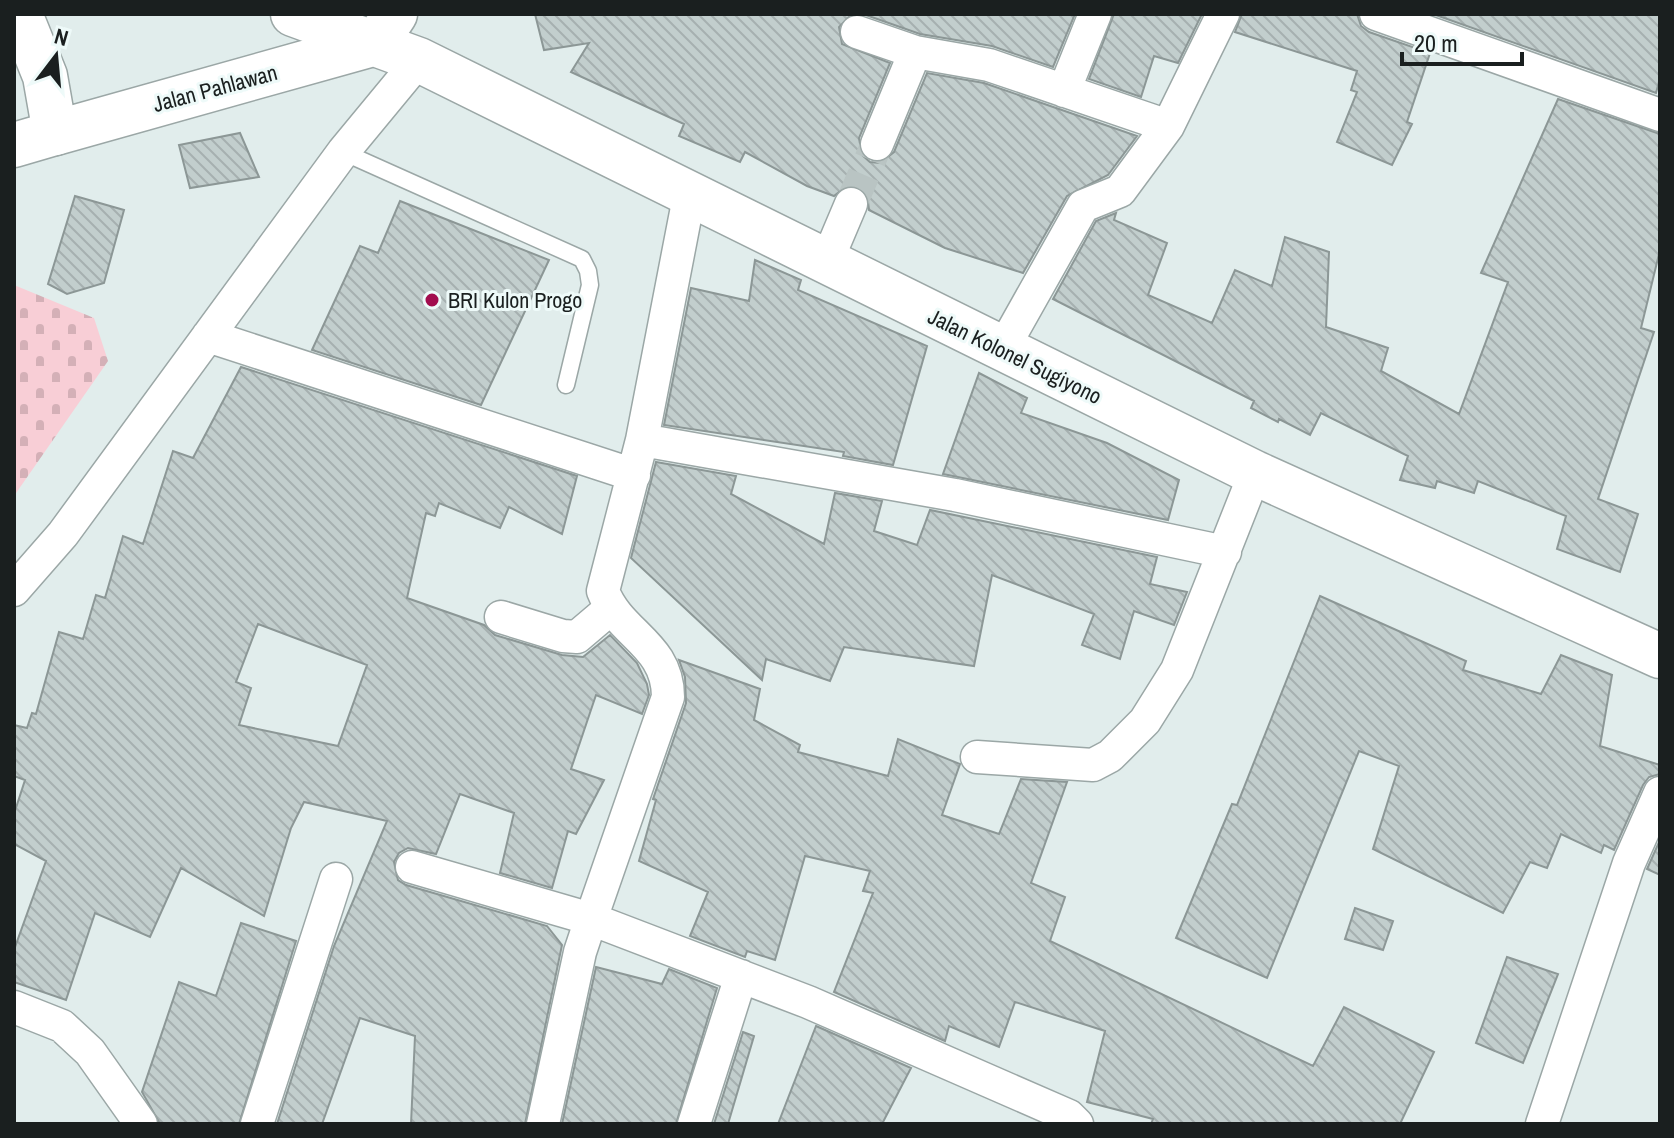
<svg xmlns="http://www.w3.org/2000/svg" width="1674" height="1138" font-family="'Archivo Narrow',sans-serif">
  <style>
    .cemetery { fill: url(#cemetery-stones) }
    .building { fill: url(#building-back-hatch); stroke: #8c9796; stroke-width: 2; fill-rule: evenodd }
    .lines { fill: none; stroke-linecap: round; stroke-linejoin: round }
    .minor-tunnel { stroke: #b9c4c3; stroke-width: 32; stroke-dasharray: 32 16; stroke-linecap: butt }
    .service-casing { stroke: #9ba7a6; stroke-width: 19 }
    .minor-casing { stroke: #9ba7a6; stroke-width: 35 }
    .secondary-casing { stroke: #9ba7a6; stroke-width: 47 }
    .primary-casing { stroke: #9ba7a6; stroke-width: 47 }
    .trunk-casing { stroke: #9ba7a6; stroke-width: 47 }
    .service { stroke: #fff; stroke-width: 16 }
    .minor { stroke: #fff; stroke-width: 32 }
    .secondary { stroke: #fff; stroke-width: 44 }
    .primary { stroke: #fff; stroke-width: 44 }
    .trunk { stroke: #fff; stroke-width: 44 }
    .poi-dot { fill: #a20d4e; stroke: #eefaf9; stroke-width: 3 }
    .labels { text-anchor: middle; stroke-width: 6; stroke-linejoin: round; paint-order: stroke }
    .street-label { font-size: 22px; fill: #1a1f1f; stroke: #eefaf9 }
    .poi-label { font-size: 22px; fill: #1a1f1f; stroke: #eefaf9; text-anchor: start }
  </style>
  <defs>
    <pattern id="cemetery-stones" width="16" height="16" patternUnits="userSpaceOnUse" patternTransform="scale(2)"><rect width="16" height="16" fill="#f8ced6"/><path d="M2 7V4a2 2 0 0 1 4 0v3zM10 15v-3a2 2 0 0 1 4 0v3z" fill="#d4b0b7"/></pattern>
    <pattern id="building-back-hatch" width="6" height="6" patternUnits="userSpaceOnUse" patternTransform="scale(2)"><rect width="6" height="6" fill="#c2cecd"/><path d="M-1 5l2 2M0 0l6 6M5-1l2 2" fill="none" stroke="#a6b0b0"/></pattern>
  </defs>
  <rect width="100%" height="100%" fill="#e1edec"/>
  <path class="cemetery" d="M14,285l80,33 14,43 -94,135z"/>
  <path class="building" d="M535,14h317l-13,13 3,17 48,19 -31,75 3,17 8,7 10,1 14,-11 33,-79 57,10 153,53 -29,39 -41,21 -44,77 -78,-25 -76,-38 -2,-17 -9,-7 -10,-1 -14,11 -27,-10 -62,-34 -5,10 -61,-26 5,-12 -113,-52 18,-29 -45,7z
    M863,14h212l-22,53 -61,-21 -72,-12z
    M1114,14h88l-24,49 -24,-7 -13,41 -52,-18z
    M1242,14h115l4,12 8,6 61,21 -23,69 5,2 -20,41 -55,-23 20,-50 -6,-2 6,-19 -122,-39z
    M1433,14h227v64l-4,15z
    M1558,99l102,35v116l-19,78 13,4 -56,167 40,15 -18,58 -63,-23 9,-33 -88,-35 -4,12 -37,-12 -2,7 -35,-8 8,-24 -87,-43 -11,22 -31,-16 -1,3 -27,-14 3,-7 -201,-102 43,-78 20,-8 -2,7 53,23 -19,52 64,28 23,-53 37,16 13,-49 44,15 -3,75 62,21 -7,23 78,43 49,-132 -27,-9z
    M240,133l19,44 -69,11 -11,-43z
    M75,196l49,14 -20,73 -37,11 -19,-10z
    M400,201l149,59 -68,145 -169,-55 48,-104 18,7z
    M755,260l46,20 -3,10 129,56 -34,119 -50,-9 1,-4 -180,-27 27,-137 58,13z
    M241,367l336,109 -15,58 -53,-27 -9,21 -61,-25 -4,13 -9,-3 -19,85 77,27 11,10 67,20 21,2 27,-22 27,28 10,21 2,11 -7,19 -46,-19 -25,74 33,11 -28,54 -8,-3 -16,57 -52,-15 14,-60 -54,-19 -24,60 -28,-6 -9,5 -5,9 4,18 8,5 141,41 15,19 -37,179h-114l4,-88 -55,-18 -38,106h-45l57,-178 53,-125 -83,-19 -13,26 -27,88 -83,-48 -31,69 -55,-24 -29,87 -52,-18v-32l32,-89 -32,-17v-30l11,-34 -11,-4v-51l13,3 5,-15 4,1 23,-82 24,7 13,-44 9,3 18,-62 20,8 30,-93 20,7zM258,624l109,41 -29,81 -99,-21 12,-37 -15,-6z
    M979,373l48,25 -6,15 86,30 72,37 -11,40 -225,-46z
    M656,462l80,14 -5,18 93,50 11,-51 47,8 -8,30 43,14 13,-35 227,47 -7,27 37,8 -13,33 -40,-14 -14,48 -38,-14 12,-31 -102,-39 -18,91 -130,-19 -14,34 -64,-22 -4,21 -131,-122z
    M1320,596l146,65 -3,9 78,24 20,-39 51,20 -12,71 60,19v9l-11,3 -6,8 -29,65 -10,-5 -3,8 -40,-19 -14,34 -17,-6 -27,51 -130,-64 26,-83 -40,-15 -92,227 -91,-40 56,-134 5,1z
    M679,660l81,29 -6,31 46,25 -2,7 90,24 10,-37 62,25 -18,51 57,19 22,-55 46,3 -36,101 34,14 -15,44 263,125 31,-59 90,45 -34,72h-249l2,-5 -66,-17 18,-71 -90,-29 -16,45 -50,-21 -4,15 -111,-49 39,-99 -10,-2 7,-20 -65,-15 -30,104 -28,-9 -2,6 -55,-21 18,-44 -69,-31 17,-61 -3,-1 33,-96 -1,-26z
    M1660,840v35l-13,-6z
    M1355,908l38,13 -10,29 -38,-11z
    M241,923l55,18 -57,183h-79l-18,-32 37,-110 37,14z
    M1507,957l51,17 -35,89 -47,-20z
    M596,967l66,17 7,-15 48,19 -41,136h-114z
    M816,1026l95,42 -29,56h-104z
    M743,1032l11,4 -26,88h-14z"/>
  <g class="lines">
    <path class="minor-tunnel" d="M851,204l26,-60"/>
    <defs>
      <path id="service" d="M343,152l239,107 6,12 2,14 -24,100"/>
      <path id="minor" d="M1376,14l284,101
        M857,32l58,20
        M1064,91l31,-77
        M877,144l38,-92 74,13 179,61
        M689,197l-47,243 -39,151c17,44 65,53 65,106l-77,222 217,83 261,114 8,8
        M826,263l25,-59
        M208,336l426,139
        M1002,350l81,-144 37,-15 48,-65 55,-112
        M642,440l313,55 270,57
        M14,590l49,-56 280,-382 76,-92
        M501,617l62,19 14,1 33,-28
        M977,757l116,8 17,-9 35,-35 32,-51 78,-197
        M412,867l179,52 -11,33 -37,172
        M14,1007l48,19 28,26 51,72
        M257,1124l79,-245
        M694,1124l47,-148
        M1542,1124l87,-261 31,-70"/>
      <path id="secondary" d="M376,43l19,-29"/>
      <path id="primary" d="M14,145l41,-12"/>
      <path id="trunk" d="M20,14l25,62 10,57 321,-90
        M293,14l126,46 836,413 405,183"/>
    </defs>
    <use href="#service" class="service-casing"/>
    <use href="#minor" class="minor-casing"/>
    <use href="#secondary" class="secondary-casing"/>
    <use href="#primary" class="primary-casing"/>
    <use href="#trunk" class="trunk-casing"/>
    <use href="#service" class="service"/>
    <use href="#minor" class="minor"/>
    <use href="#secondary" class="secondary"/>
    <use href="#primary" class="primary"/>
    <use href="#trunk" class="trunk"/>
  </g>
  <circle class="poi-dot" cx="432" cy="300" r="8"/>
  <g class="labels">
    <g class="street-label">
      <text transform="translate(215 88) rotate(-15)" y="8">Jalan Pahlawan</text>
      <text transform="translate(1015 356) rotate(26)" y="8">Jalan Kolonel Sugiyono</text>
    </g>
    <g class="poi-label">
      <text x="448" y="308">BRI Kulon Progo</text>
    </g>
  </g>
  <rect width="1674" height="1138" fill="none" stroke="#1a1f1f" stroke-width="32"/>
  <g transform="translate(56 56) rotate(16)" stroke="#eefaf9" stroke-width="6" paint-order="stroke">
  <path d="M0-6L14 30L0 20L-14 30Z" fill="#1a1f1f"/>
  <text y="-12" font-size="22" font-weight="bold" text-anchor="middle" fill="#1a1f1f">N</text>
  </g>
  <path d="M1402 52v12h120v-12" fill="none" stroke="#1a1f1f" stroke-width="4"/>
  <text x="1414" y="52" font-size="24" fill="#1a1f1f" stroke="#eefaf9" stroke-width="6" paint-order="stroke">20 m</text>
</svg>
